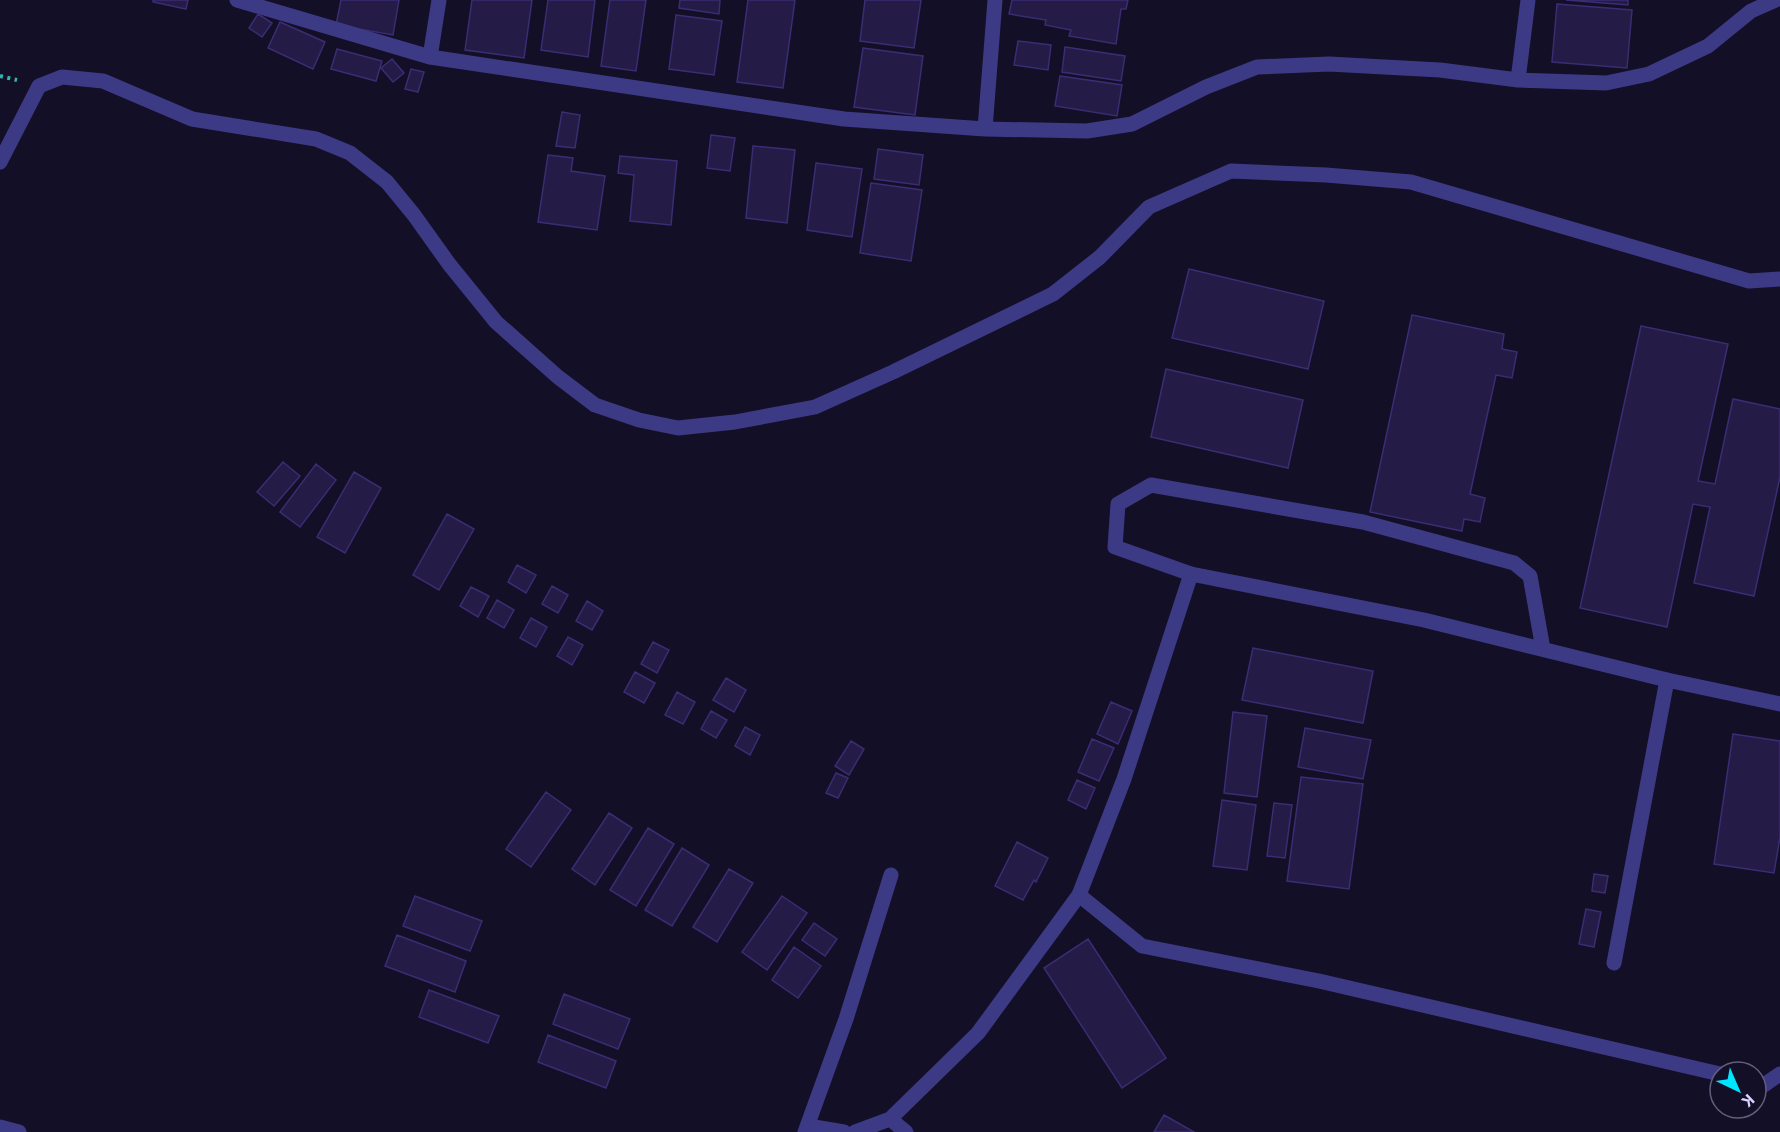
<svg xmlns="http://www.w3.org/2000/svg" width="1780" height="1132" font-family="'Exo 2',sans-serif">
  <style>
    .building { fill: #241b47; stroke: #3b2d73; stroke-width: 1.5 }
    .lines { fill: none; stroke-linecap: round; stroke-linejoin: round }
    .path { stroke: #2fb8b0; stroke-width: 4; stroke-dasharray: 3 4.5; stroke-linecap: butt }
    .service { stroke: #3d3a85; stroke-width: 15 }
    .minor { stroke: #3d3a85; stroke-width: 15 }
  </style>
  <rect width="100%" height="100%" fill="#130f26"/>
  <path class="building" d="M153,0h35l-2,9 -33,-7z
    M341,0h58l-6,35 -57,-10z
    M472,0h60l-8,58 -59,-8z
    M548,0h47l-7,57 -47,-7z
    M610,0h36l-10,71 -35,-5z
    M680,0h40l-1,14 -40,-6z
    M748,0h47l-12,88 -46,-6z
    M865,0h56l-7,48 -54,-7z
    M1012,0h116l-2,9h-5l-5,35 -47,-8 2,-6 -26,-5 1,-5 -37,-6z
    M1566,0h62v5z
    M1557,4l75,6 -5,58 -75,-6z
    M258,14l14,9 -10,14 -13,-9z
    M676,15l46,6 -8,54 -45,-6z
    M280,22l45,20 -12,27 -45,-21z
    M1018,41l33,4 -3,25 -34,-5z
    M1065,47l60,9 -4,25 -59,-9z
    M863,48l60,8 -8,59 -61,-8z
    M337,49l45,12 -6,20 -45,-12z
    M392,59l12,14 -11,9 -12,-14z
    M411,69l13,3 -6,20 -13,-3z
    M1060,76l62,9 -5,31 -62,-10z
    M562,112l18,3 -5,33 -19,-2z
    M711,135l24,3 -5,33 -23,-3z
    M753,146l42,4 -8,73 -41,-5z
    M878,149l45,6 -4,30 -45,-6z
    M548,155l25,3 -2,13 34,5 -8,54 -59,-8z
    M620,156l57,5 -6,64 -41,-4 4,-46 -16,-2z
    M816,163l46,6 -10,68 -45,-7z
    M871,183l51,7 -11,71 -51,-8z
    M1189,269l135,32 -16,68 -136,-31z
    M1412,315l92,19 -2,15 15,3 -5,26 -16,-3 -26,119 15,4 -5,24 -16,-3 -2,12 -92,-19z
    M1641,326l87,18 -30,137 17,3 18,-85 47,10v68l-26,119 -60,-13 16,-76 -17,-3 -26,123 -87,-19z
    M1166,369l137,31 -15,68 -137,-31z
    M283,462l17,14 -26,30 -17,-14z
    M316,464l20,16 -36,47 -20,-15z
    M354,472l27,16 -36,65 -28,-16z
    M447,514l27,15 -35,61 -26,-15z
    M517,565l19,10 -10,18 -18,-11z
    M552,586l16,9 -10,18 -16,-9z
    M471,587l18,9 -11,21 -18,-11z
    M497,600l17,10 -10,18 -17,-10z
    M587,601l16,10 -11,19 -16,-9z
    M531,618l16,9 -11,20 -16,-9z
    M568,637l15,8 -11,20 -15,-9z
    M653,642l16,8 -12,23 -16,-9z
    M1253,648l120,23 -10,52 -121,-23z
    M635,672l20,11 -11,20 -20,-11z
    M726,678l20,12 -12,22 -21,-12z
    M677,692l18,10 -12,22 -18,-9z
    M1111,702l21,9 -14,33 -21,-10z
    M711,711l16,9 -11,18 -15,-9z
    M1233,712l34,4 -10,81 -33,-4z
    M745,727l15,8 -10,20 -15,-9z
    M1305,728l66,12 -8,39 -65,-12z
    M1733,734l47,7v96l-6,36 -60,-9z
    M1092,739l22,9 -15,33 -21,-9z
    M851,741l13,8 -15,26 -14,-9z
    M836,773l12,5 -10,20 -12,-5z
    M1301,777l62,7 -14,105 -62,-8z
    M1077,780l18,8 -9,21 -18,-9z
    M546,792l25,18 -40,57 -25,-18z
    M1222,800l34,5 -9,65 -34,-4z
    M1274,803l18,2 -7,53 -18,-2z
    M609,813l23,15 -37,57 -23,-16z
    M648,828l26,16 -38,62 -26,-16z
    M1017,842l31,16 -12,24 -2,-2 -11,20 -28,-14z
    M682,848l27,17 -37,61 -27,-16z
    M729,869l24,14 -36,59 -24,-15z
    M1594,874l14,2 -3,17 -13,-2z
    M415,896l67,25 -12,30 -67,-25z
    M782,896l25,17 -40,57 -25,-18z
    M1586,909l15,3 -7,35 -15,-3z
    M814,923l23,16 -12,17 -23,-16z
    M397,935l69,26 -11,31 -70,-26z
    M1088,939l78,119 -44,30 -78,-120z
    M794,947l27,19 -23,32 -26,-18z
    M429,990l70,26 -11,27 -69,-26z
    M564,994l66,25 -12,30 -65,-25z
    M548,1035l68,26 -10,27 -68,-26z
    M1164,1115l30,17h-40z"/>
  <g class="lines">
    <path class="path" d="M0,76l17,4"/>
    <path class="service" d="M1614,963l53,-283
      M890,1119l16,13
      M808,1126l36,6
      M0,1127l19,5
      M805,1132l41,-113 45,-144
      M855,1132l35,-13 88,-86 101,-138 45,-116 67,-205"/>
    <path class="minor" d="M237,0l193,57
      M439,0l-9,57 414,62 141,10 102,2 45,-7 74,-37 51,-20 72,-3 111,6 78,10 88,3 43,-9 59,-28 43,-35 25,-11
      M1518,80l10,-80
      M985,129l10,-129
      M0,162l39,-76 23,-9 41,4 89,38 124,20 34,14 37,29 27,33 35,49 47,58 62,55 37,28 44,15 39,8 57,-6 80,-15 78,-35 160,-78 47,-37 49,-50 82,-36 95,4 85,7 338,99 31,-2
      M1543,649l-13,-73 -16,-13 -151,-41 -212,-37 -33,19 -3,43 76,27 233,46 243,60 113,24
      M1079,895l63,51 177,35 401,93
      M1756,1083l8,2 16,-11"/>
  </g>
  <g transform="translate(1738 1090) rotate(136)"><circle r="28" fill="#130f26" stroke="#625e7d" stroke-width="1.5"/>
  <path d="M0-4.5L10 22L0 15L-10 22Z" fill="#00e5ff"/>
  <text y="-9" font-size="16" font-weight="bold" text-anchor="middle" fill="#d9d4ff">K</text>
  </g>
</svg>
